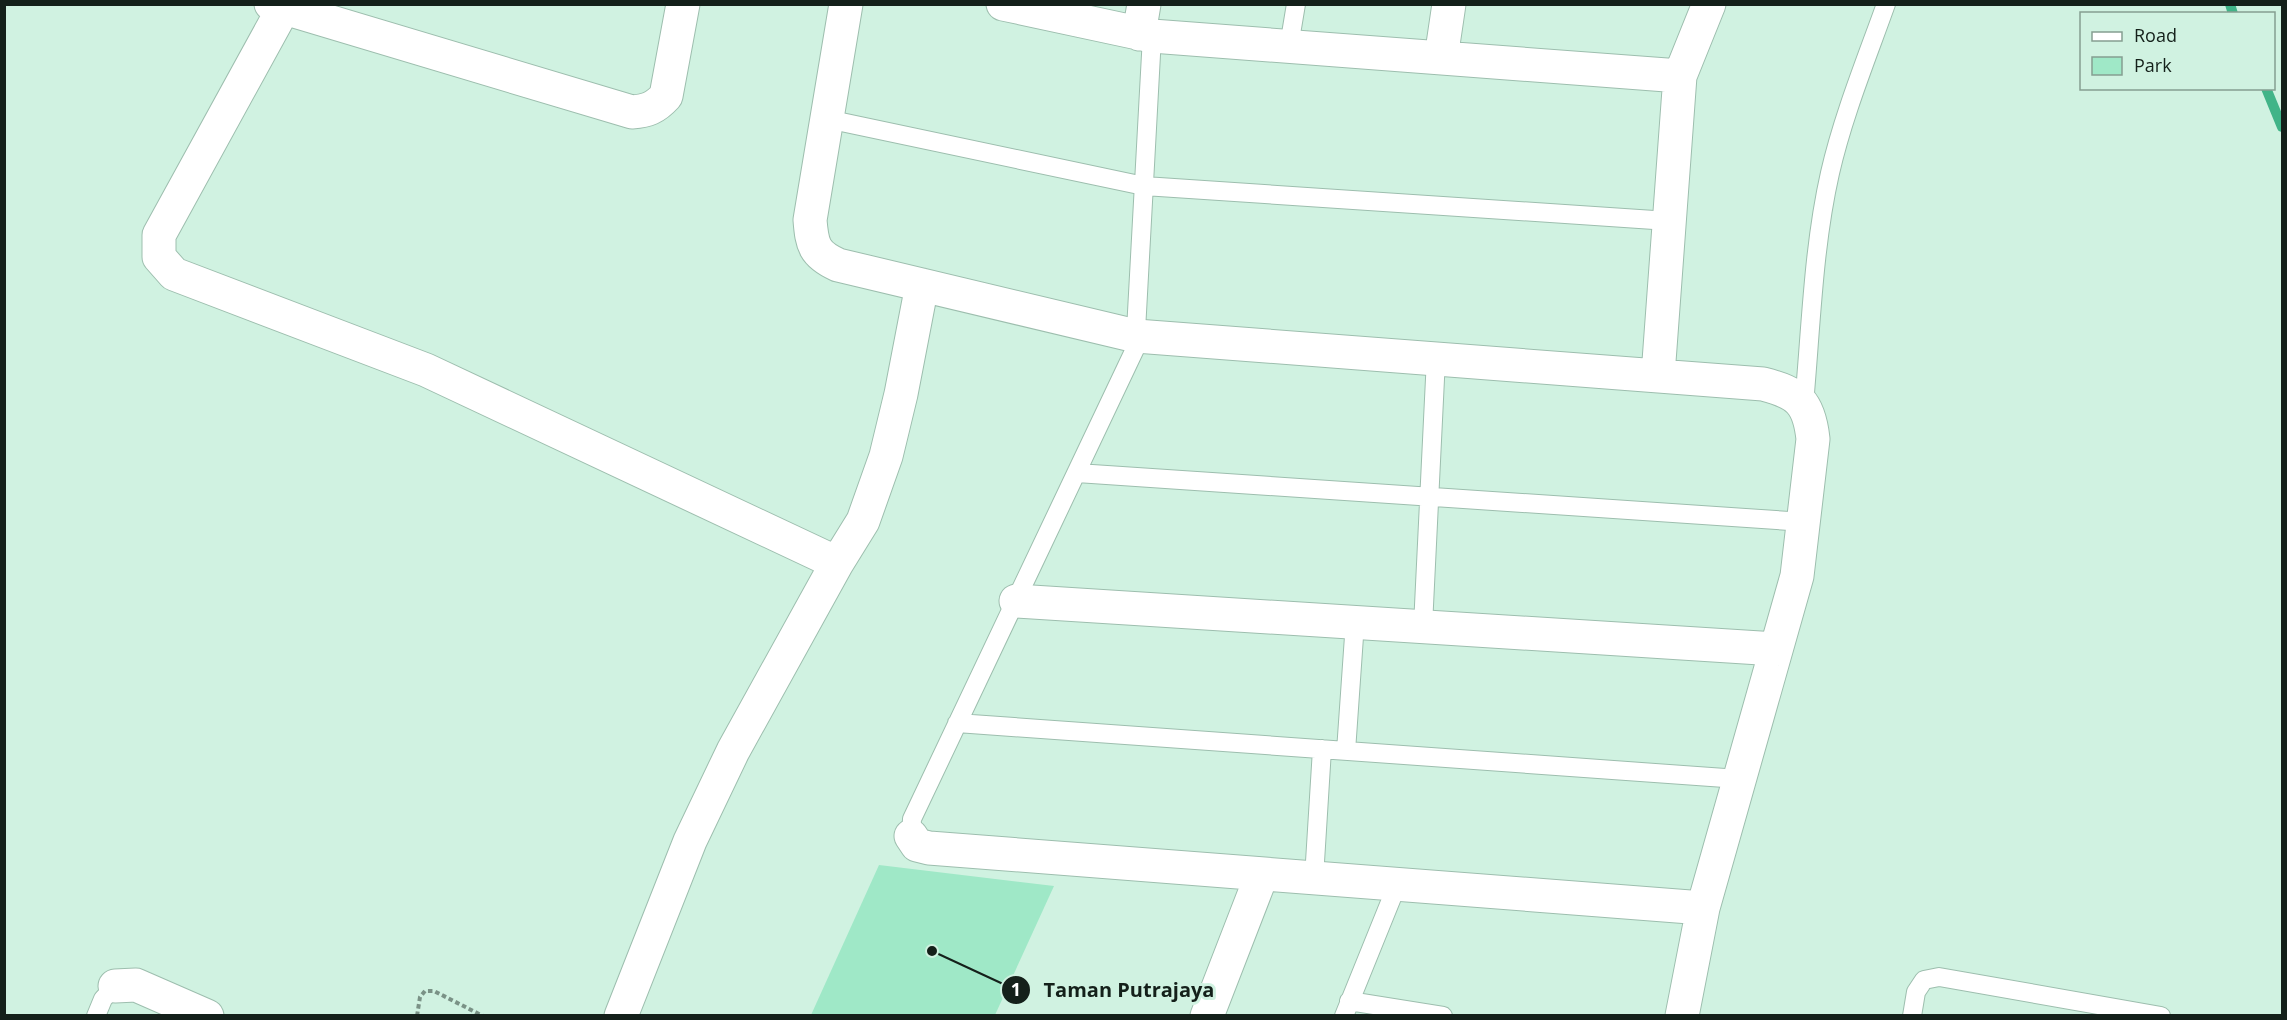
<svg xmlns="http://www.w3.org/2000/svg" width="2287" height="1020" font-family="'Open Sans',sans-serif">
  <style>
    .park { fill: #9fe8c7 }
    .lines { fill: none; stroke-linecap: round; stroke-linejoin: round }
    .stream { stroke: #41b488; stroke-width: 10 }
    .service-casing { stroke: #9dbeae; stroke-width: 20 }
    .minor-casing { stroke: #9dbeae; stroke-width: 35 }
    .path { stroke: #7a9286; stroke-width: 4; stroke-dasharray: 4.5 3; stroke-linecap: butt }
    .service { stroke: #fff; stroke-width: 18 }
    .minor { stroke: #fff; stroke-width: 33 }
    .leader { fill: none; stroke: #14201a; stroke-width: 2 }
    .callout-dot { fill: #14201a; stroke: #d0f2e1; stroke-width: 2 }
    .mark-label { font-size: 18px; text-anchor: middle; font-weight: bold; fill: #fff }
    .callout-label { font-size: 20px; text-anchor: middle; font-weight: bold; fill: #14201a; stroke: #d0f2e1; stroke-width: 6; stroke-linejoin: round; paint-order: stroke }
  </style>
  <rect width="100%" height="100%" fill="#d0f2e1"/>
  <path class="park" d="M879,865l175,21 -59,129h-184z"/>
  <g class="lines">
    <path class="stream" d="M2230,4l3,10
      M2266,88l16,39"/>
    <defs>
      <path id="service" d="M1289,46l7,-42
        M827,119l317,67 525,35
        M1804,404c7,-76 9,-156 26,-231 13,-57 36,-113 56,-169
        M1077,473l728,49
        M1423,626l13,-268
        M957,723l782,56
        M1346,751l9,-129
        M911,836l1,-17 223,-470 17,-313
        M1314,878l8,-129
        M1349,1001l94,15
        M96,1016l7,-17 12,-13
        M1344,1016l53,-131
        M1912,1016l4,-24 8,-12 15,-3 222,39"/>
      <path id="minor" d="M271,4l361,108c15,-1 23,-4 34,-16l17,-92
        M846,4l-36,216c2,25 4,34 28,45l298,71 627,48c35,9 46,18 50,55l-16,137 -94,332 -21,108
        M1003,4l149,32 528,40
        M283,9l-124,226v22l15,17 252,96 411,193
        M1139,34l5,-30
        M1441,58l8,-54
        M1658,375l22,-299 29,-72
        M1016,601l760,48
        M911,836l6,9 12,3 774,60
        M115,986l21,-1 71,31
        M621,1016l69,-175 43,-90 104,-188 26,-42 23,-65 15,-62 21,-109
        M1207,1016l55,-142"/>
    </defs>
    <use href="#service" class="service-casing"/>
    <use href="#minor" class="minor-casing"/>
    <path class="path" d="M417,1016l3,-19 5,-6h9l49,25"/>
    <use href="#service" class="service"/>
    <use href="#minor" class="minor"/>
  </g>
  <path class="leader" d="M932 951L1016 990"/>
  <g class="callout-dot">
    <circle cx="932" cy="951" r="6"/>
    <circle cx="1016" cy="990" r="15"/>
  </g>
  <g class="mark-label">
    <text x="1016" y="996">1</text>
  </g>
  <g class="callout-label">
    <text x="1129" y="997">Taman Putrajaya</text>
  </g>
  <rect width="2287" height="1020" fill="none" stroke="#14201a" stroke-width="12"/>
  <rect x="2080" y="12" width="195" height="78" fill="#d0f2e1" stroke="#859e91" stroke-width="1.5"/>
  <rect x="2092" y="32" width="30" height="9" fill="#ffffff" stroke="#859e91" stroke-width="1.5"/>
  <text x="2134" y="42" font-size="18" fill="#14201a">Road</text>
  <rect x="2092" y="57" width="30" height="18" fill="#9fe8c7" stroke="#859e91" stroke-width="1.5"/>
  <text x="2134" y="72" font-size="18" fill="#14201a">Park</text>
</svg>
